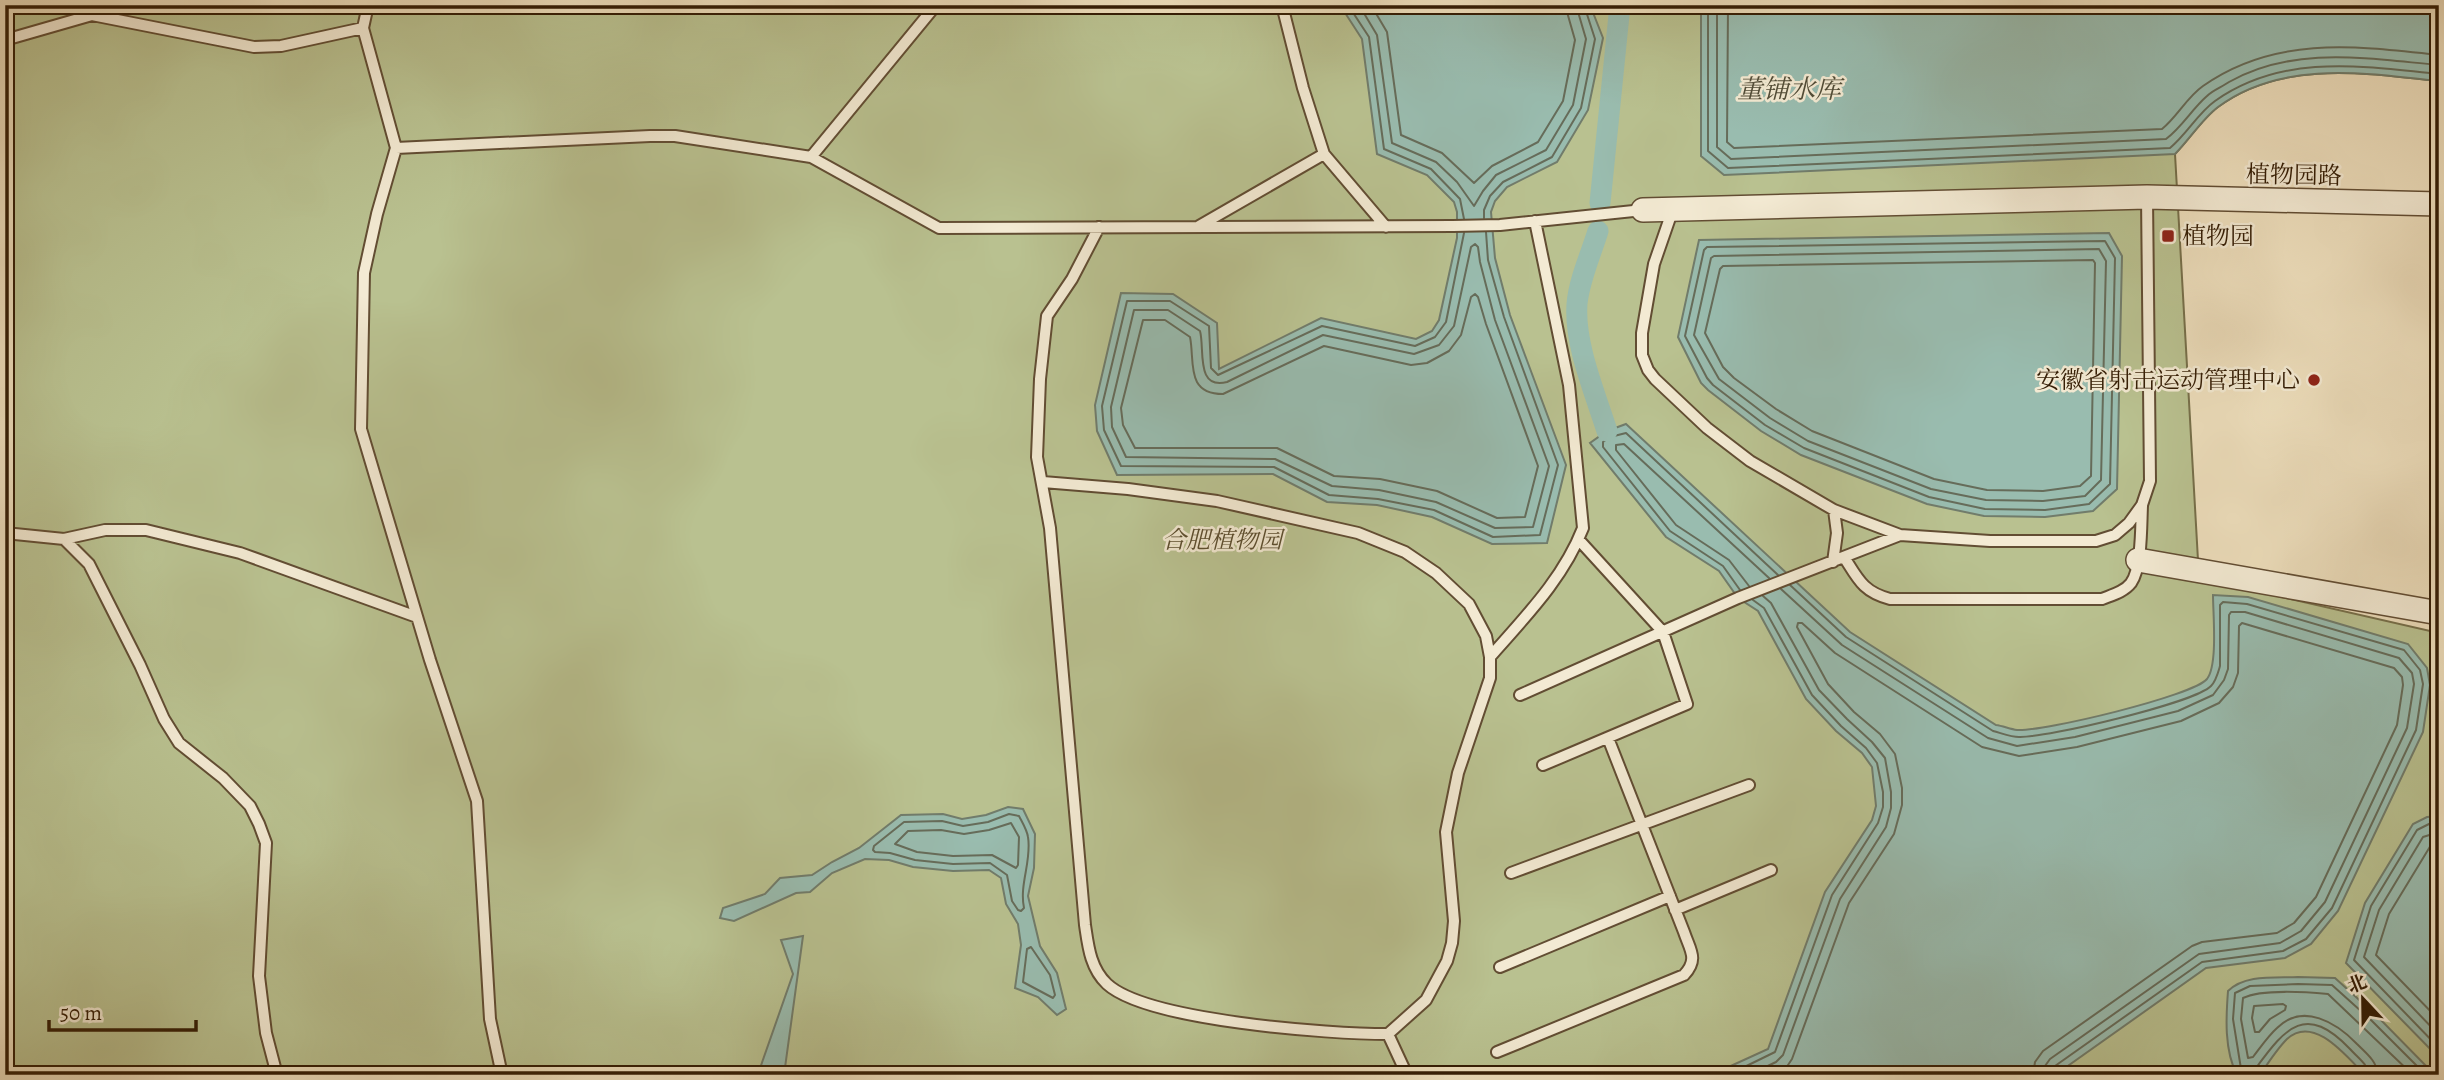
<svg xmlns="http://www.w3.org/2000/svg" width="2444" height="1080" font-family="Alegreya,'Noto Serif SC',serif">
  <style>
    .green { fill: #b9c190; stroke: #766f4a; stroke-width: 2 }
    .water { fill: #99bcaf; stroke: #717c6b; stroke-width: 2 }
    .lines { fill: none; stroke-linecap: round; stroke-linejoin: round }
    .shore { stroke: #666c5a; stroke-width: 2 }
    .canal { stroke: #99bcaf; stroke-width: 21 }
    .service-casing { stroke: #624d33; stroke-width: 14 }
    .minor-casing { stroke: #624d33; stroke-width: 26 }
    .service { stroke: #f3ead3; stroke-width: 10 }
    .minor { stroke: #f3ead3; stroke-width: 23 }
    .poi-dot { fill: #8f2418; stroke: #f3ead3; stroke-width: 2.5 }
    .labels { text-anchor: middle; stroke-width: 5; stroke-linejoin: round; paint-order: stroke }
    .street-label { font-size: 24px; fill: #341d05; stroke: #f3ead3 }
    .poi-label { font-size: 24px; fill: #341d05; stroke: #f3ead3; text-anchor: start }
    .park-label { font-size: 24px; font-style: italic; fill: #5c4e2f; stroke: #f3ead3 }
    .water-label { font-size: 26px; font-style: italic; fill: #524d38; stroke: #f3ead3 }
  </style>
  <rect width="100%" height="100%" fill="#eddebc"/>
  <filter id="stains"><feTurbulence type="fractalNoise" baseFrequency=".00286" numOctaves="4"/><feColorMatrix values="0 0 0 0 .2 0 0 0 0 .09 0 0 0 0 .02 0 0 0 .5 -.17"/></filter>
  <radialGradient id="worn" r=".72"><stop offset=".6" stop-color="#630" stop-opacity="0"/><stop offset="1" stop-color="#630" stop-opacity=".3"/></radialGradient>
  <path class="green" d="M5,5h2434l-2,76c-72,-8 -156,-21 -219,26 -16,12 -29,33 -43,47l24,424 240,55v442h-2434z"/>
  <path class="water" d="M1340,5h250l13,33 -15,72 -31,52 -50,25 -12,14 -4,11 4,46 15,57 56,150 -19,78 -55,1 -60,-27 -55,-12 -50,-3 -54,-28 -156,1 -20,-44 -2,-26 26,-112 52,1 44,29 2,46 102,-51 95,21 16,-8 7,-11 18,-82v-26l-3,-10 -27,-27 -50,-21 -15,-115z
    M1701,5h738l-2,76c-72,-8 -156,-21 -219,26 -16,12 -29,33 -43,47l-451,21 -23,-19z
    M2109,233l13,23 -5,233 -24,22 -48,6 -61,-1 -57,-12 -126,-49 -40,-24 -53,-41 -7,-7 -23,-46 21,-97z
    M1626,424l224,208 146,93c7,1 14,4 21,5 25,2 176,-34 190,-51 11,-14 6,-65 6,-84l35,2 160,47 19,24 3,17 -7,47 -85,179 -27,33 -26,14 -79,10 -151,107h-344l57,-26 57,-157 47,-72 4,-14 -4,-39 -10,-14 -26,-22 -30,-32 -48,-88 -20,-13 -19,-27 -53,-34 -76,-94 17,-12z
    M1008,807l15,2 12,25 -1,34 -6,28 12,50 17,27 9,36 -9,6 -19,-18 -23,-9 6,-43 -3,-21 -12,-20 -5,-26 -12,-8 -36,1 -40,-4 -24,-7 -24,-1 -33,14 -22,19 -14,1 -62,28 -14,-3 3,-10 42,-14 15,-16 32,-3 20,-13 27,-14 42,-33 42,-1 19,5 24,-4z
    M2439,816v242l-93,-95 19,-60 48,-79 14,-7z
    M803,936l-19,139h-30l4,-1 35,-100 -12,-34z
    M2298,977l37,1 42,38 58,59h-70c-18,-18 -51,-61 -78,-36 -10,10 -19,24 -27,36h-23c-13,-25 -11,-58 -9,-84 17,-17 47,-13 70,-14z"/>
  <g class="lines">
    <path class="shore" d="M1348,5l21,32 15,112 47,20 29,30 4,20
      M1359,5l18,30 15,108 44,19 21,20 17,24 9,-15 13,-16 50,-25 27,-45 13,-66 -10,-34
      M1371,5l16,27 14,103 41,18 32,30 18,-17 46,-24 25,-41 12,-61 -10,-35
      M1708,5v146l20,17 442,-20c17,-14 28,-35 45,-47 68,-48 147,-35 224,-27
      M1717,5v142l14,12 435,-20c16,-12 26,-30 41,-43 6,-6 15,-9 22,-14 65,-37 140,-23 210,-17
      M1728,5l-1,137 7,6 428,-19c15,-12 25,-32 41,-43 72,-51 154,-40 236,-31
      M1484,218v-8l6,-14 13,-14 49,-25 29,-49 14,-69 -11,-34
      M1464,233l-18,89 -11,15 -20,9 -93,-20 -104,49 -7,-7 -2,-42 -39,-25h-43l-25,105 2,24 17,36 153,1 55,28 49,4 56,11 59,27 47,-2 18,-70 -54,-148 -16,-57 -2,-28
      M2105,241l10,17 -5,226 -21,20 -44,6 -60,-1 -56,-12 -125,-49 -39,-23 -52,-40 -6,-7 -22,-42 19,-86 3,-3z
      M1475,244l3,3 2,15 15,58 54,146 -16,61 -38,1 -59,-26 -57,-12 -47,-4 -57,-27 -149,-2 -14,-30 -1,-20 23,-97h34l32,21c5,18 -5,59 27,51l96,-47 91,19 25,-9 15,-19 17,-79z
      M2099,249l7,12 -5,219 -16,16 -42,5 -57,-1 -55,-11 -123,-48 -38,-23 -51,-39 -25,-44 17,-77 3,-2z
      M2093,260l2,3 -4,213 -11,10 -37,5 -56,-1 -53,-11 -122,-48 -36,-22 -42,-31 -11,-11 -18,-34 15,-64 3,-3z
      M1475,294l3,3 8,27 52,142 -13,51 -28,1 -60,-27 -57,-12 -46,-3 -57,-28h-142l-12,-23 -2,-17 22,-88h22l25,17c5,24 -5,57 33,57l101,-48 87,19 16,-2 22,-12 12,-16 10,-38z
      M1790,585l56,52 147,94c8,2 18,6 26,6 27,1 175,-34 192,-51 5,-5 7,-13 9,-20v-61l3,-3 24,2 157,46 16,20 3,14 -7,46 -84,178 -26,31 -23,12 -81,11 -147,104 -3,9
      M1749,586l-20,-26 -53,-35 -60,-75v-5l8,-1 145,134
      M1781,589l61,56 146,93 29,8 58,-9 103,-26 35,-16 11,-15 4,-11 1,-54 2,-3h14l154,46 13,15 2,11 -7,44 -82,174 -24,29 -21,12 -81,11 -149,105 -5,7 -2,9
      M1740,590l-17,-24 -53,-35 -67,-84v-5l7,-5 16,-4 152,142
      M1009,814l10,2c3,6 8,14 9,21 4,24 -9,47 -4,71l-3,3 -3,-1 -6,-9 -5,-26 -17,-12 -37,1 -38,-4 -25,-7 -15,-1 -2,-2 1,-4 30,-24 38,-1 21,5 25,-4z
      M1011,823l8,14 -1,28 -2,3 -24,-13 -39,1 -36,-4 -22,-8 13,-13 33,-1 23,4 25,-4z
      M2439,823l-10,1 -12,6 -46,76 -17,54 85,88
      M2439,832l-16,5 -44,73 -15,47 75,78
      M2439,842l-8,3 -42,69 -13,41 63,65
      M1031,947l19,28 5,20 -2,3 -30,-16 4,-33z
      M2283,1004l3,2 -1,4 -15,9 -11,13h-4l-3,-14 2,-12z
      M1728,1075l47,-23 57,-157 46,-72 5,-16v-15l-6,-29 -11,-15 -25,-22 -29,-31 -48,-87 -11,-8
      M1749,1075l27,-13 7,-7 57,-156 46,-72 5,-19v-16l-6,-34 -13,-16 -25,-23 -28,-29 -48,-87 -8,-7
      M1775,1075l11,-7 6,-9 57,-156 45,-69 8,-29v-17l-7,-34 -15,-20 -26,-22 -26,-28 -31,-57 1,-4h4l33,30 147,94 37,9 58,-9 104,-26 38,-18 14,-16 5,-14 1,-47 3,-3 152,45 8,9 1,8 -6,40 -81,172 -22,26 -17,10 -75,9 -10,4 -149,105 -8,11 -2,13
      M2242,1075l-9,-56 2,-26 15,-7 48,-2 34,1 40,36 54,54
      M2255,1075l1,-7c30,-41 50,-65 94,-19 7,8 18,15 19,26
      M2378,1075c-1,-14 -12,-22 -21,-31 -20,-21 -54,-42 -80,-16 -9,8 -17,20 -24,29l-5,1 -7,-39 2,-21c18,-9 64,-6 85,-4l85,81"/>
    <path class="canal" d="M1600,203l20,-198
      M1598,231c-7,23 -19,49 -21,73 -3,40 18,89 30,127"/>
    <defs>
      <path id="service" d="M368,5l-5,23 33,120
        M1282,5l21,83 21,66 62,73
        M5,40l87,-25 162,32 27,-1 82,-18
        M811,157l125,-152
        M1673,209l-19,55 -12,69v22l6,15 7,9 52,49 43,33 84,49 66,25 90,6h106l19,-6 14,-12 13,-18 8,-24 -3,-284
        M1199,226l125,-72
        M1099,227l-27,52 -25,37 -7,63 -3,78 13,71 35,397c3,20 5,43 22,59 40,37 223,50 281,50l19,41
        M1043,482l85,7 89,12 141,32 47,19 31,21 33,31 17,32 4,21v21l-32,95 -12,59 8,89 -2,22 -5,18 -21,39 -38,34
        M5,533l59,6 25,25 51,101 24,54 15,24 44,35 27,28 9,18 7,19 -7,133 7,57 11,42
        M64,539l41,-9h41l94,23 177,64
        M1844,557c14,22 19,35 46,42h212c10,-4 22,-7 29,-16 11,-15 10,-58 11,-77
        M1833,562l4,-29 -3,-23
        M1490,657c35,-40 73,-78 93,-129l-14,-143 -34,-164
        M1520,695l218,-97 162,-63
        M1543,765l144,-61 -24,-72 -84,-92
        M1511,873l238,-88
        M1675,910l96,-40
        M1500,967l170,-71
        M1497,1052l187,-77c15,-16 6,-25 0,-43l-76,-194
        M502,1075l-12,-56 -13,-218 -47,-141 -69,-231 3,-156 13,-59 19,-66 254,-12h25l136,21 128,71 514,-2 47,-1 143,-15"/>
      <path id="minor" d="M1643,210l504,-13 292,7
        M2138,560l301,53"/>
    </defs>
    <use href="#service" class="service-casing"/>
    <use href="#minor" class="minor-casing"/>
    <use href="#service" class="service"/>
    <use href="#minor" class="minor"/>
  </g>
  <g class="poi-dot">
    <rect x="2161" y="229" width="14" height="14" rx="3.5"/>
    <circle cx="2314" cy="380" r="7"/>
  </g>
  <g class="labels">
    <g class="street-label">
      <text transform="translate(2294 175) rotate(1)" y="8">植物园路</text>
    </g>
    <g class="poi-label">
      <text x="2182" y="244">植物园</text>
      <text x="2300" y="388" text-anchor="end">安徽省射击运动管理中心</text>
    </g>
    <g class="park-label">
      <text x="1222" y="548">合肥植物园</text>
    </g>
    <g class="water-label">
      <text x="1789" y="98">董铺水库</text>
    </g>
  </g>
  <rect width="2444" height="1080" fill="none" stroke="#eddebc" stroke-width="28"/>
  <rect x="7" y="7" width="2430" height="1066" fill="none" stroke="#341d05" stroke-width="3.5"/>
  <rect x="14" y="14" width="2416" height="1052" fill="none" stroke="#341d05" stroke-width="2"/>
  <g transform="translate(2363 999) rotate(338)" stroke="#f3ead3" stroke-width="5" paint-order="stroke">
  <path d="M0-5L12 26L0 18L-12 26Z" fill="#341d05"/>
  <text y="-10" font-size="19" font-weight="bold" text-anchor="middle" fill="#341d05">北</text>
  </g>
  <path d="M49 1020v10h147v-10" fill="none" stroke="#341d05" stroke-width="3.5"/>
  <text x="60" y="1020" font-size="21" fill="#341d05" stroke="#f3ead3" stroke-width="5" paint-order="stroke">50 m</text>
  <rect width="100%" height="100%" filter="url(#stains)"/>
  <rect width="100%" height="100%" fill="url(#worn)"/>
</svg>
